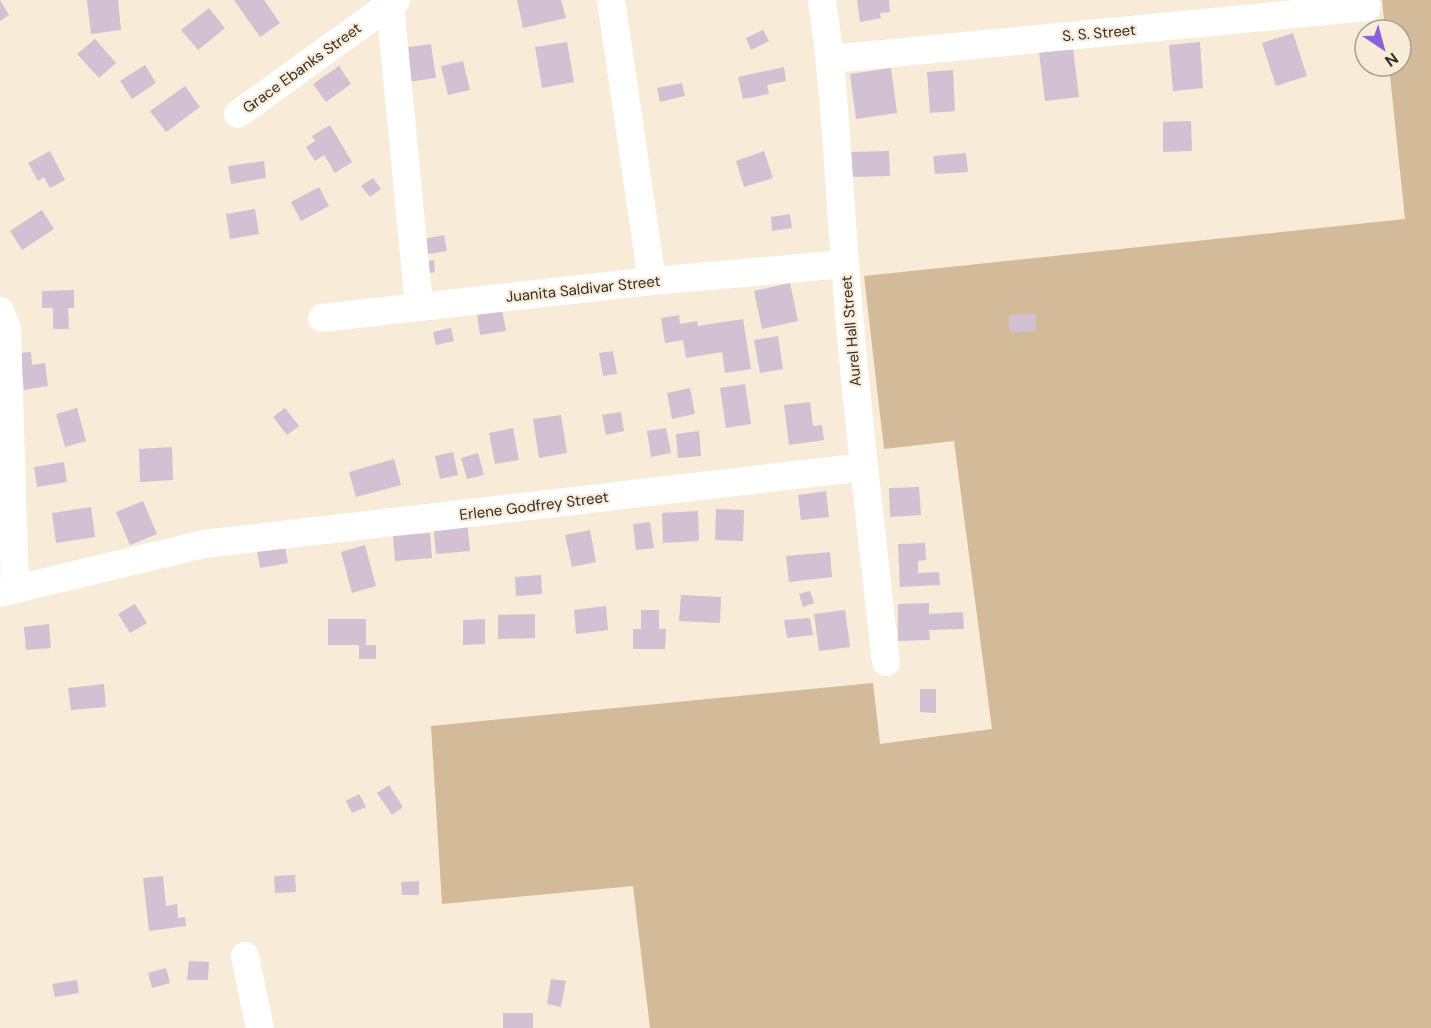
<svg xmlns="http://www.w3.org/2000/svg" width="1431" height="1028" font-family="'DM Sans',sans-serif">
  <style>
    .green { fill: #d3ba98 }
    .building { fill: #d1c1d2 }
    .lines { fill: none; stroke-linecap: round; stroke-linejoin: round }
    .minor { stroke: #fff; stroke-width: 28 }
    .labels { text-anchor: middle; stroke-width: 4.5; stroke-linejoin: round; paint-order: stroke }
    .street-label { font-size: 15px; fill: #342f28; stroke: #f8ebd8 }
  </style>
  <rect width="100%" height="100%" fill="#f8ebd8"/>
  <path class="green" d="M1382,0h49v1028h-781l-17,-142 -191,18 -11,-178 442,-43 7,61 112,-15 -38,-288 -70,8 -20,-173 541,-57 -16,-153h12v-36h-16z"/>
  <path class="building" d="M0,0l9,15 -9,6z
    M87,0h31l3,30 -30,4z
    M234,0h30l16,23 -20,14z
    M517,0h44l5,18 -43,10z
    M857,0h32l1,12 -10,1 1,5 -21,4z
    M209,8l16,20 -27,22 -17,-20z
    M763,30l6,11 -18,9 -5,-12z
    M1293,33l14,43 -31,10 -14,-43z
    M95,39l21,24 -17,15 -22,-24z
    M567,42l7,40 -32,6 -7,-41z
    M1200,42l3,46 -30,3 -4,-46z
    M431,44l5,34 -29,4 -5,-34z
    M1073,48l6,49 -34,4 -6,-49z
    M463,61l7,29 -22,5 -7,-29z
    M145,65l11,18 -24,16 -12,-18z
    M339,66l12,18 -25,18 -13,-18z
    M784,67l2,14 -19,4 2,9 -26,5 -5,-22z
    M891,68l6,45 -41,6 -6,-45z
    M953,70l2,41 -25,2 -3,-41z
    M682,83l3,13 -25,6 -3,-14z
    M185,86l15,21 -34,25 -16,-21z
    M1191,121l1,30 -29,1v-30z
    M330,125l22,37 -17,11 -11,-18 -9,6 -9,-14 9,-6 -3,-5z
    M50,151l15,29 -15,8 -6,-11 -6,4 -10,-18z
    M764,151l9,27 -29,9 -8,-26z
    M889,151l1,25 -40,1v-25z
    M966,153l2,19 -33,2 -2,-18z
    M264,161l2,17 -35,6 -3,-18z
    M373,178l8,11 -11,8 -9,-11z
    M319,187l10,19 -28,15 -10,-19z
    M255,209l4,25 -29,5 -4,-25z
    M42,210l12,19 -32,21 -12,-19z
    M790,214l2,14 -20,3 -1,-14z
    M444,235l3,16 -25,4 -3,-15z
    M434,260l1,12 -15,2 -1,-12z
    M790,283l8,38 -36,8 -8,-38z
    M74,290v18h-6l1,21h-16v-21h-11v-17z
    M502,309l4,22 -26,4 -3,-21z
    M1036,314v17l-27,2v-18z
    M679,315l1,9 17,-3 1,5 45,-7 8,50 -26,4 -3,-21 -36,6 -3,-18 -18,3 -4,-25z
    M451,328l3,13 -18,4 -3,-13z
    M778,336l5,33 -23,4 -6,-33z
    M613,351l4,23 -14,2 -4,-23z
    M31,352l1,13 13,-2 3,23 -24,4 -5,-37z
    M745,384l6,40 -25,4 -6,-40z
    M690,388l5,26 -23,5 -5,-26z
    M810,402l3,24 9,-1 2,15 -35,5 -5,-40z
    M77,408l9,33 -21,6 -9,-33z
    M285,408l14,18 -12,9 -14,-18z
    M621,412l3,19 -18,4 -4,-20z
    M561,415l6,38 -28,5 -6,-39z
    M513,428l6,32 -24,4 -6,-31z
    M666,428l5,25 -20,4 -4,-26z
    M699,431l2,25 -23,2 -2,-24z
    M172,447l1,33 -33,2 -1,-33z
    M453,452l5,23 -18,4 -5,-23z
    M478,453l6,22 -17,4 -6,-21z
    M394,459l7,26 -45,12 -7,-25z
    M64,462l3,20 -30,5 -3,-20z
    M919,487l2,28 -31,2 -1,-29z
    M826,491l3,26 -28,3 -3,-25z
    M143,501l14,33 -27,11 -14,-33z
    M91,507l4,30 -39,6 -4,-30z
    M716,509l28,1 -1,31 -28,-1z
    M698,511l1,30 -36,2 -1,-30z
    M467,520l3,31 -34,3 -3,-31z
    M650,522l4,26 -18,2 -3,-26z
    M590,530l6,32 -24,5 -7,-32z
    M430,533l2,25 -37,3 -2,-25z
    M284,540l4,23 -28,5 -4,-23z
    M925,543l1,17 -8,1v12l21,-1 1,13 -40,2 -2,-43z
    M365,545l11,41 -24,7 -11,-41z
    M830,552l2,25 -43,5 -3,-26z
    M541,575l1,19 -26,2 -1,-19z
    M810,591l4,12 -11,4 -4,-13z
    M681,595l40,2 -1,26 -41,-2z
    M929,603v11l34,-2 1,17 -35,1 1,10 -32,1v-37z
    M135,604l12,19 -17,10 -12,-19z
    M606,606l2,24 -32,4 -2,-24z
    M641,610h18v19h7l-1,20h-32v-20h8z
    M845,610l5,37 -31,4 -5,-37z
    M535,614v24l-37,1v-24z
    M810,618l3,17 -26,3 -3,-18z
    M328,619h38v26h10v14h-17v-14h-31z
    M485,619v25l-22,1v-25z
    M49,624l2,24 -25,2 -2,-23z
    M104,684l2,23 -35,3 -3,-22z
    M920,689h16v24l-16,-1z
    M389,785l14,22 -11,8 -15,-22z
    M359,794l7,13 -14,6 -6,-12z
    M295,875l1,17 -21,1 -1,-17z
    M163,876l3,30 11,-2 1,14 7,-1 1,9 -37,5 -6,-53z
    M419,881v14h-17l-1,-13z
    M189,961l20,1 -1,18h-21z
    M166,968l4,15 -18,5 -4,-15z
    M551,979l15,2 -5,26 -14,-3z
    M77,980l2,13 -24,4 -3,-13z
    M503,1013h30v15h-30z"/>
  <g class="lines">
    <path class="minor" d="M611,0l41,281
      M822,0c13,87 16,175 23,263 10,134 26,266 41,399
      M390,4l29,302
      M831,59l536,-52
      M238,114l158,-114
      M0,311l7,17 8,261
      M322,318l330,-37 193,-17
      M0,593l204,-49 660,-77
      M245,956l15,72"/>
  </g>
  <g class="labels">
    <g class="street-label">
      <text transform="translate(1099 33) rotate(-5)" y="5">S. S. Street</text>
      <text transform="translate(302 68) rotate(-36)" y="5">Grace Ebanks Street</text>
      <text transform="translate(583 289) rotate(-6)" y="5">Juanita Saldivar Street</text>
      <text transform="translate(851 331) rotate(-95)" y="5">Aurel Hall Street</text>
      <text transform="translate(534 506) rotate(-7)" y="5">Erlene Godfrey Street</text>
    </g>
  </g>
  <g transform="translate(1383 48) rotate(144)"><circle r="28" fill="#f8ebd8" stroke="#aaa092" stroke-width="1.5"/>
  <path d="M0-4.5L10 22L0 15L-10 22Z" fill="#8c60da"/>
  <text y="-9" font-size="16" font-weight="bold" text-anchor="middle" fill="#342f28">N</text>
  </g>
</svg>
